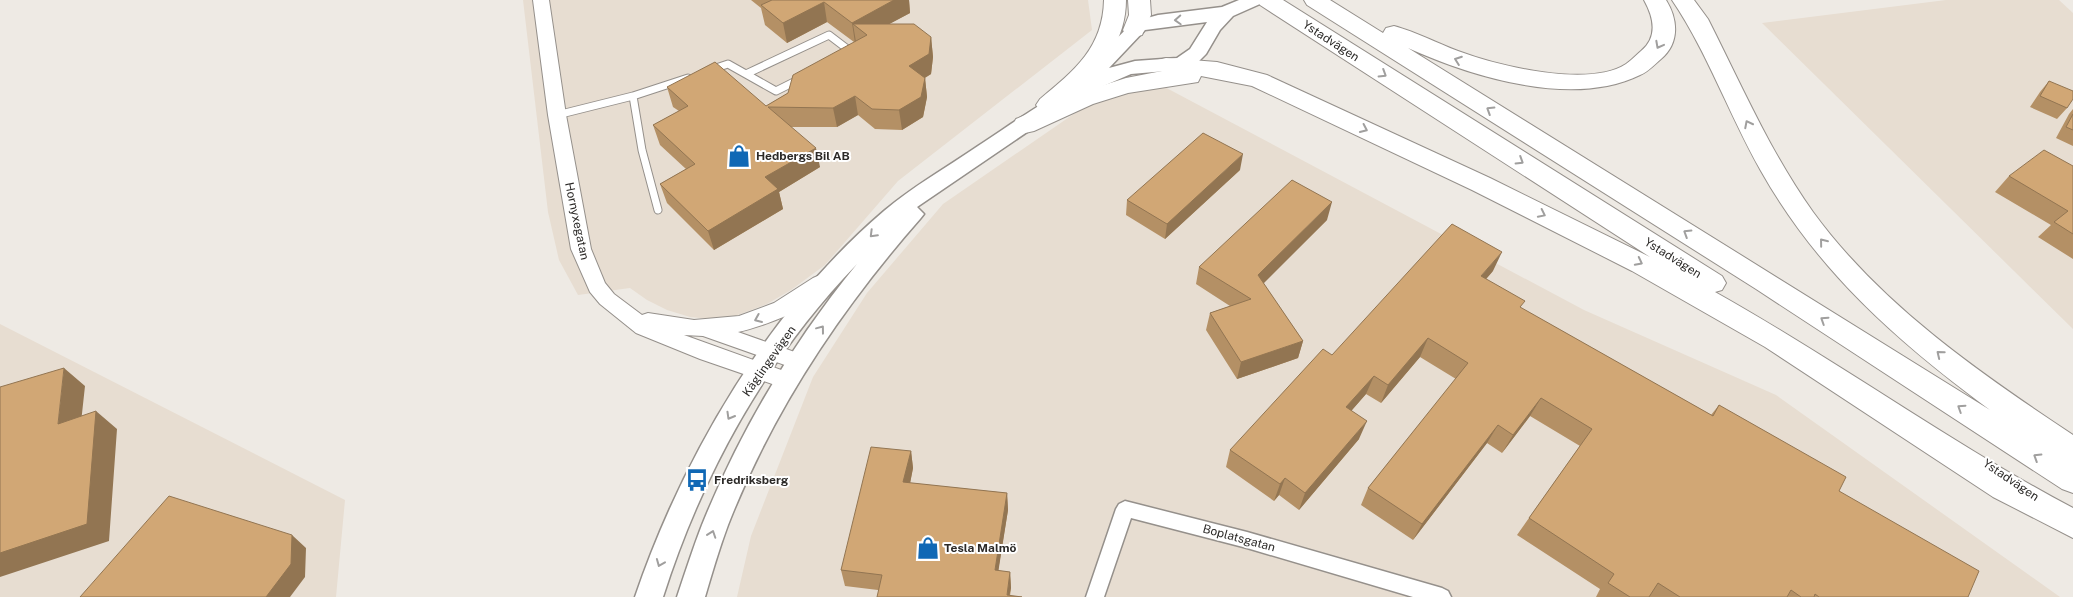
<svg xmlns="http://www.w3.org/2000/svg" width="2073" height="597" font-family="'Public Sans',sans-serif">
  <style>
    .built { fill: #e7ddd1 }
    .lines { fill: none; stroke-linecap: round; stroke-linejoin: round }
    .service-casing { stroke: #95908b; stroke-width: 9 }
    .minor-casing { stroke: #95908b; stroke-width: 3 }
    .tertiary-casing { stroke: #95908b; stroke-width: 2 }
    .secondary-casing { stroke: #95908b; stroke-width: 3 }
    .motorway-casing { stroke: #95908b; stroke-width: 2 }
    .service { stroke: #fff; stroke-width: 7 }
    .minor { fill: #fff; fill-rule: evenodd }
    .tertiary { fill: #fff; fill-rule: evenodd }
    .secondary { fill: #fff; fill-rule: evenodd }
    .motorway { fill: #fff; fill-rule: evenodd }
    .wall { fill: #b49065 }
    .shaded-wall { fill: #927552 }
    .building { fill: #d1a775; stroke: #927552 }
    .oneway { stroke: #a09f9e }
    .labels { text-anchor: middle; stroke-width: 4; stroke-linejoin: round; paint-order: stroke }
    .street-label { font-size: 12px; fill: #2c2a28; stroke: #fff }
    .poi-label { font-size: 12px; font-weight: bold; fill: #2c2a28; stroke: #fff; text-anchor: start }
  </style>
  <rect width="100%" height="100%" fill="#eeeae4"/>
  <path class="built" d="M523,0h565l4,30 -194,151 -73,84 -34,25 -24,14 -32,12 -24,3 -21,-2 -23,-7 -20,-10 -17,-12 -52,7 -19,-35 -11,-48z
    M1946,0h113l14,13v316l-311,-306z
    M1159,84l425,226 192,85 284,202h-1323l14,-61 62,-159 54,-84 76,-89 135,-93 39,-19z
    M0,324l345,176 -9,97h-336z"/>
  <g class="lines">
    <defs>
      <path id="service" d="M710,70l18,-6 48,27 24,-12
        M746,74l83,-39 21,16 -3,2
        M633,96l55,-18
        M557,115l76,-19 9,54 16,60"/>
      <path id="minor" d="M1125,501l122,31 195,56 6,3 3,6h-38l-166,-49 -116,-30 -27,79h-18l30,-88 3,-5z"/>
      <path id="tertiary" d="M533,0h16l17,115 25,134 14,34 9,11 28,21 6,-2 46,7 45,-4 35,-13 39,-25 7,-3 7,3 3,5c-14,25 -66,43 -92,49l68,24 3,6 -3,6 -7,2 -96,-34 -19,-1 111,40 4,6 -4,6 -7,3 -7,-3 -81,-28 -64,-26 -36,-29 -10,-12 -19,-43 -23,-134z"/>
      <path id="secondary" d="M1239,0h24l-3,4 -27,12 -13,14 -14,24 -9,9 -20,7 -46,4 -30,13 -46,26 -138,94 7,7 -4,5c-80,91 -148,193 -192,306 -9,24 -16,48 -23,72h-28c8,-24 16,-49 25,-72 38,-94 91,-183 155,-261 -90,93 -155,210 -194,333h-28c48,-141 135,-289 249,-386 29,-25 62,-43 94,-65 32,-21 64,-44 98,-62l2,-6 55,-56 25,-7 64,-8zM1207,22l-17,27 -13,9 -42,3 -26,7 36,-38z"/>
      <path id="motorway" d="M1104,0h22c0,39 -22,68 -50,94l50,-16 36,-7 -7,-6 3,-5 8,-2 51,4 50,13 223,103 160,79 -390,-252 -3,-5h26l439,276 4,7 -4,7 -7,2c122,68 235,151 358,216v30l-80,-41 -228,-150 -133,-76 -160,-81 -220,-104 -51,-10 -3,6 -70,11 -35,11 -59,27 -9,2 -9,-2 -3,-6 3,-6 23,-10 -3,-4 4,-6c34,-28 63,-51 64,-99z
        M1128,0h22l1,15 -9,20 -8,2 -8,-2 -3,-5 6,-15z
        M1304,0h26l53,33 3,-5 8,-2c22,6 43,17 64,25 40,15 131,37 168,13 6,-4 10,-9 15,-13 17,-14 13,-33 3,-51h22c12,19 14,43 -5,59 -6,5 -13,13 -21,16 -67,33 -168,2 -232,-27l582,362c-92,-68 -172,-138 -229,-239 -32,-56 -53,-118 -89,-171h22l14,19c33,65 62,133 105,193 67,92 165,160 260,223v58l-11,-4 -306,-200 -449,-284z"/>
    </defs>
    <use href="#service" class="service-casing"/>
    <use href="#minor" class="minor-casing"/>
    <use href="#tertiary" class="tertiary-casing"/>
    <use href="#secondary" class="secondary-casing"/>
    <use href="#motorway" class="motorway-casing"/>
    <use href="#service" class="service"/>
    <use href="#minor" class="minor"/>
    <use href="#tertiary" class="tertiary"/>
    <use href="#secondary" class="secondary"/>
    <use href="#motorway" class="motorway"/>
  </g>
  <path class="wall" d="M751,0h158l1,13 -21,11 42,13 2,20 -2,17 -6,4 2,19 -4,20 -21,13 -27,-1 -17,-14 -21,12h-46l29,40 -41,25 4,17 -69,41 -47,-47 -7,-19 26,-15 -26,-24 -7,-20 26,-14 -6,-4 -6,-20 99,19 22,-13 66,-51 -27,-20 -40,21 -22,-18 -4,-17z
    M2049,81l18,27 -10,11 -27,-12 10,-15z
    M2073,109v37l-17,-8 13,-24z
    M2073,166v93l-35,-22 13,-12 -56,-33 14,-16z
    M1240,170l-75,69 -39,-24 1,-15z
    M1327,220l-64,63 40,58 -5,17 -61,21 -31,-49 4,-17 20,-7 -34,-22 3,-17z
    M1493,271l-7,8 35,29 190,107 8,-10 120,86 129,106h-372l4,-8 -83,-54 63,-89 -50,-30 -28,37 -15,-10 -74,97 -52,-35 7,-17 88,-109 -36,-22 -39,46 -15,-9 -15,17 8,28 -60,71 -20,-15 -5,6 -48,-34 4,-17z
    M911,451l2,17 -3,15 97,10 1,17 -10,61 12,1 1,16 -1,8 -132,-6 -33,-4 -4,-16z"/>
  <path class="shaded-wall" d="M894,0h15l1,13 -43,23v-1l-14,-11 3,18 -1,1 -3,-20z
    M824,2l3,20 -40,21 -4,-20z
    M931,37l2,20 -2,17 -20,12 -2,-20z
    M925,78l2,19 -4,20 -21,13 -3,-20z
    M855,96l3,19 -21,12 -4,-19z
    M816,148l4,19 -41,25 4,17 -69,41 -6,-19 57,-54z
    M1243,154l-3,16 -75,69 2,-15z
    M1332,202l-5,18 -73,73 4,-18z
    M1502,252l-9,19 -21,24 9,-19z
    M1428,338l-8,19 -39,46 7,-18z
    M1303,341l-5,17 -61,21 4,-17z
    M64,368l21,18 -6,55 -21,-17z
    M1374,376l-8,18 -27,31 7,-18z
    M1541,398l-11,18 -28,37 11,-18z
    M96,411l21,18 -8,112 -109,36v-24z
    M1367,421l-8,18 -60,71 6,-17z
    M1498,425l-11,18 -74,97 9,-16z
    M911,451l2,17 -6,31 -4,-17z
    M1285,478l-6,17 -5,6 6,-17z
    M1007,493l1,17 -12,76 -1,-16z
    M292,535l14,13 -1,29 -15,20h-24z
    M1010,572l1,16 -2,9h-2z"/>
  <path class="building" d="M772,0h122l-42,23 -28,-21 -41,21 -22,-18z
    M853,24h61l17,13 -2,17 -20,12 16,12 -4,19 -22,13 -27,-1 -17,-13 -22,12 -65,-1 48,41 -51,29 13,12 -70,42 -48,-47 35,-20 -42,-39 35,-19 -21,-19 48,-25 51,44 22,-13 5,-18 74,-40z
    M2049,81l24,10v8l-6,9 -27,-12z
    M2073,114v16l-7,-3z
    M1203,133l40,21 -76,70 -40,-24z
    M2044,150l29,16v68l-19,-12 14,-11 -59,-35z
    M1292,180l40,22 -74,73 45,66 -62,21 -31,-49 41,-14 -52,-32z
    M1452,224l50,28 -21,24 44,25 -5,6 193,109 6,-11 127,72 -7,14 140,80 -11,26h-149l-4,-3 -1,3h-13l-10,-7 -4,7h-107l-22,-14 -9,14h-19l-22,-14 6,-9 -85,-56 63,-89 -51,-31 -28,37 -15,-10 -76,99 -54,-36 100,-125 -40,-25 -40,47 -14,-9 -28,31 21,14 -62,72 -20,-15 -5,6 -50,-34 93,-101 9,6z
    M64,368l-6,56 38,-13 -9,113 -87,29v-166z
    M871,447l40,4 -8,31 104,11 -12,77 15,2 -3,23 15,2h-145l5,-22 -41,-5z
    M169,496l123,39 -1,29 -25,33h-186z"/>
  <defs><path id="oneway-chevron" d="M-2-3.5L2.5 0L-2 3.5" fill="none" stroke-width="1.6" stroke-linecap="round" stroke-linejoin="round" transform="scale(1.25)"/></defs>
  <g class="oneway">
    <use href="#oneway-chevron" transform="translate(1178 20) rotate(177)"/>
    <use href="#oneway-chevron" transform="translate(1659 45) rotate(118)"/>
    <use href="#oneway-chevron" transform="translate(1458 60) rotate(-160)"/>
    <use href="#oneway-chevron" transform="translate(1383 74) rotate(32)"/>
    <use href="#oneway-chevron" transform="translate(1490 110) rotate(-148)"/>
    <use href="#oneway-chevron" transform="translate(1748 124) rotate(-117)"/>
    <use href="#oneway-chevron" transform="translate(1364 129) rotate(25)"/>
    <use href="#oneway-chevron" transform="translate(1520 161) rotate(32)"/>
    <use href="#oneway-chevron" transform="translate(1542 214) rotate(26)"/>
    <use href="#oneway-chevron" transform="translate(1687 233) rotate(-148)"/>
    <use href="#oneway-chevron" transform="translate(873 234) rotate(135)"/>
    <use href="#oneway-chevron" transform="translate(1823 242) rotate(-129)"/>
    <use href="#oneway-chevron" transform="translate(1639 262) rotate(27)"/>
    <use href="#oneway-chevron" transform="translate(758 319) rotate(157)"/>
    <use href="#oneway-chevron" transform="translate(1824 320) rotate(-147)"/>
    <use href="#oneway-chevron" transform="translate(821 329) rotate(-53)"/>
    <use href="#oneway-chevron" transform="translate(1940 354) rotate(-141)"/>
    <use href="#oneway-chevron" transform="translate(1961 408) rotate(-147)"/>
    <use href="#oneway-chevron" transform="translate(730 416) rotate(120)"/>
    <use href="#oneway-chevron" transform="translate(2037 457) rotate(-148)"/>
    <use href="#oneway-chevron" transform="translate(712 534) rotate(-71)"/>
    <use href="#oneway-chevron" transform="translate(660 563) rotate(112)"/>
  </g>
  <defs>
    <symbol id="shop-bare" viewBox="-9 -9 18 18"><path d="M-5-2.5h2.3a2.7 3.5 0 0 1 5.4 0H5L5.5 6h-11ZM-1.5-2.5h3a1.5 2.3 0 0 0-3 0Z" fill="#1068b5" stroke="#fff" stroke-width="2.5" paint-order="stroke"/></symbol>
    <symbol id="bus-bare" viewBox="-9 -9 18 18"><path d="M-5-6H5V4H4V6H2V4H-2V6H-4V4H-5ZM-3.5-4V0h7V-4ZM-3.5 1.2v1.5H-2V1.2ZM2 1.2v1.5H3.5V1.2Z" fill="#1068b5" stroke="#fff" stroke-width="2.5" paint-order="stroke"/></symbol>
  </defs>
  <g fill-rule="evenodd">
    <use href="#shop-bare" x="723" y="140" width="32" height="32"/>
    <use href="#bus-bare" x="681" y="464" width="32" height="32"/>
    <use href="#shop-bare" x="912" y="532" width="32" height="32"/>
  </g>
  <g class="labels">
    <g class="street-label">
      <text transform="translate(1331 41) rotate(33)" y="4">Ystadvägen</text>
      <text transform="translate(577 221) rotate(78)" y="4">Hornyxegatan</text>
      <text transform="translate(1673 258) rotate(32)" y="4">Ystadvägen</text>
      <text transform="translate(769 361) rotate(-55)" y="4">Käglingevägen</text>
      <text transform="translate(2011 480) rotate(34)" y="4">Ystadvägen</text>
      <text transform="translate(1239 538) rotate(15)" y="4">Boplatsgatan</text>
    </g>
    <g class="poi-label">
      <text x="756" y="160">Hedbergs Bil AB</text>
      <text x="714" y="484">Fredriksberg</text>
      <text x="944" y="552">Tesla Malmö</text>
    </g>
  </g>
</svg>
